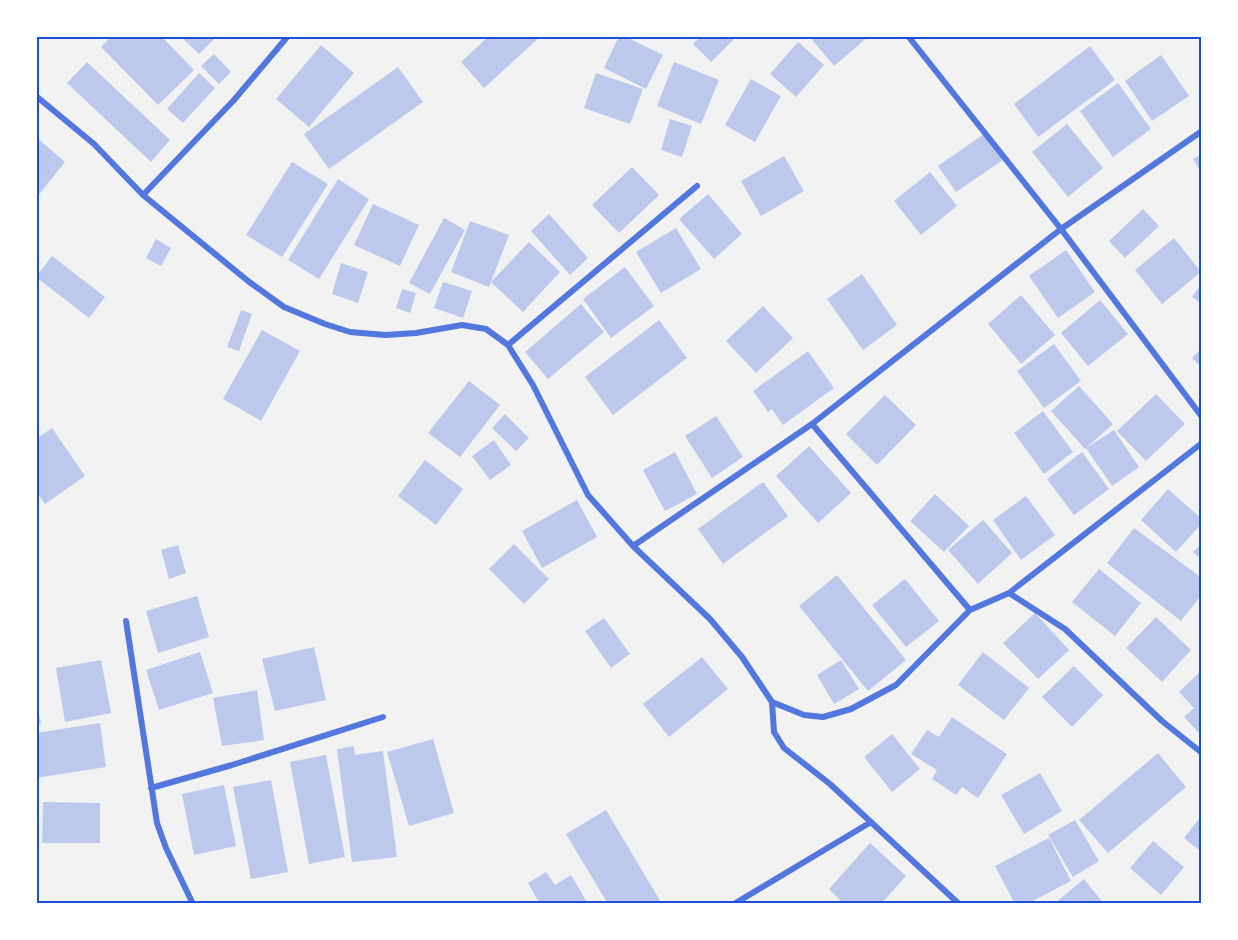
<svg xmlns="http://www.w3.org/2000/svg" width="1238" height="940" font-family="Mulish,sans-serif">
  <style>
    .building { fill: #bdc9ec }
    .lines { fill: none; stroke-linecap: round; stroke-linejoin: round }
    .minor { stroke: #5277de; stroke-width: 6 }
    .neatline { fill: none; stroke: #1d4ed8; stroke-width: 2 }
  </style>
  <rect width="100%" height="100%" fill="#f2f2f2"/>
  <path class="building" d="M112,36h49l33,34 -36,35 -57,-58z
    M180,36h37l-18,18z
    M489,36h52l-57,52 -23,-26z
    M619,36h5l39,19 -17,34 -42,-21z
    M701,36h36l-26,26 -18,-18z
    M809,36h60l-35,30z
    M798,42l26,23 -28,32 -26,-23z
    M321,45l33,28 -45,54 -33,-28z
    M1090,46l25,34 -77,57 -24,-33z
    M214,54l17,18 -12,12 -18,-18z
    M1161,55l28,41 -37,25 -27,-40z
    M87,62l83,78 -19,22 -84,-79z
    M674,62l45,18 -18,44 -44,-18z
    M398,67l25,35 -94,67 -25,-35z
    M199,73l16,15 -32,35 -16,-14z
    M596,73l47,16 -13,35 -46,-16z
    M751,79l30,17 -26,46 -30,-17z
    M1118,83l33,46 -38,28 -33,-46z
    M670,119l22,7 -10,31 -21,-7z
    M1067,124l36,44 -35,29 -36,-45z
    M984,134l19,26 -47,32 -18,-26z
    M36,137l29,25 -29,36z
    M1202,154v20l-9,-15z
    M784,156l20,35 -43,25 -20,-35z
    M292,162l36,22 -46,73 -36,-22z
    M632,167l27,28 -40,38 -27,-28z
    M930,172l27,34 -36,29 -27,-34z
    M338,179l31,20 -50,80 -31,-19z
    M708,194l34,40 -28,25 -35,-40z
    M373,204l46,21 -19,41 -46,-21z
    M1143,209l16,17 -34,32 -16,-17z
    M549,214l39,44 -18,17 -39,-44z
    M444,218l21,12 -35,64 -21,-11z
    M470,221l39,14 -20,52 -38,-15z
    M676,228l25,41 -40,24 -25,-41z
    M1174,238l27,34 -39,32 -27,-34z
    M156,239l15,9 -10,18 -15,-8z
    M529,242l31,30 -37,40 -32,-30z
    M1066,250l29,42 -37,26 -29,-42z
    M52,256l53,41 -16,21 -53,-41z
    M341,263l27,9 -10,31 -26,-9z
    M625,267l29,39 -43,32 -28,-39z
    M862,274l35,51 -34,25 -36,-51z
    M443,282l29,9 -9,27 -29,-10z
    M1202,283v21l-10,-7z
    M402,289l14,4 -6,20 -14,-5z
    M1021,295l34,40 -34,29 -33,-40z
    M1100,300l28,34 -40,32 -27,-33z
    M581,304l23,28 -56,47 -23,-27z
    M763,306l30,32 -37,35 -30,-32z
    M241,310l11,4 -13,37 -12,-4z
    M659,320l28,38 -74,57 -28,-38z
    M262,330l38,21 -39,70 -38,-22z
    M1054,344l27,37 -37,27 -27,-37z
    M1202,348v20l-10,-10z
    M808,351l26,37 -51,37 -11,-16 -4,3 -15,-21z
    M469,381l31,24 -40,52 -32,-24z
    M1079,386l34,38 -28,25 -34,-38z
    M1156,394l29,30 -39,37 -29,-30z
    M885,395l31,30 -39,40 -31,-31z
    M1043,411l30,41 -29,22 -30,-41z
    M505,414l24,24 -13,13 -24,-23z
    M716,416l27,41 -31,21 -27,-42z
    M52,428l33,48 -40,28 -9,-13v-52z
    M1114,430l25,37 -27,19 -26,-38z
    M494,440l17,25 -21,15 -18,-24z
    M809,446l42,47 -33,30 -42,-47z
    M675,452l22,42 -32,17 -22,-41z
    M1082,452l27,37 -35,26 -27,-36z
    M425,460l38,29 -27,36 -38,-29z
    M763,482l25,34 -65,48 -25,-35z
    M1168,489l34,30v4l-26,29 -35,-32z
    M935,494l34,32 -25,26 -34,-31z
    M1026,496l29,39 -34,25 -28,-40z
    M577,500l20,37 -55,31 -20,-37z
    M983,520l29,33 -34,31 -30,-34z
    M1134,528l68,50v16l-21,27 -74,-58z
    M1202,543v17l-9,-8z
    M514,544l35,35 -25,25 -35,-35z
    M178,545l8,28 -17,6 -8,-29z
    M1099,569l42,34 -26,33 -43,-34z
    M837,575l69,85 -38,31 -69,-85z
    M905,579l34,42 -33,26 -34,-42z
    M197,596l12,41 -51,16 -12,-42z
    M1035,613l34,37 -31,29 -35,-36z
    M1156,617l35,33 -29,32 -36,-34z
    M604,618l26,36 -19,14 -26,-37z
    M314,647l12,53 -51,11 -13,-52z
    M200,652l13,41 -54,17 -13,-40z
    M983,652l46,36 -25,32 -46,-35z
    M702,657l26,32 -59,48 -26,-33z
    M101,660l10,53 -46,9 -9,-54z
    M841,660l18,29 -25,15 -17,-29z
    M1074,666l29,29 -31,32 -30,-30z
    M1202,670v60l-3,3 -15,-16 10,-9 -15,-16z
    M257,690l7,50 -42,6 -9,-48z
    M36,700l5,24h-5z
    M952,717l55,37 -29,44 -16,-11 -6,8 -24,-16 5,-9 -26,-16 16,-24 12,7z
    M100,723l6,44 -70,11v-45z
    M892,734l28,35 -28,23 -28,-35z
    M433,739l21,74 -45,13 -22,-74z
    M354,746l1,9 28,-4 14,106 -45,5 -15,-113z
    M1158,753l28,34 -78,66 -29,-33z
    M326,755l19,102 -36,7 -19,-102z
    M1040,773l22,38 -38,23 -23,-39z
    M271,780l17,92 -37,7 -18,-92z
    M224,785l12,61 -42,9 -12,-61z
    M43,802l57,1v40h-58z
    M606,810l56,94h-54l-42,-70z
    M1202,815v31l-3,4 -15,-12z
    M1075,820l24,41 -26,16 -25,-42z
    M1049,838l22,43 -44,23h-12l-20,-38z
    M1153,841l31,26 -23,28 -31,-27z
    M870,843l36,33 -25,28h-37l-15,-15z
    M546,872l9,13 16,-10 17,29h-48l-12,-21z
    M1084,879l20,25h-50z"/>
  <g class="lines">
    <path class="minor" d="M908,36l153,193 141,188
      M36,96l58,48 49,51 105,86 36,26 41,17 25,8 35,3 31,-2 46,-8 24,4 22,16 25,40 55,110 45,51 77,73 32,38 30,45 2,30 10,16 46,36 129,120
      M143,195l91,-95 54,-64
      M508,345l189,-159
      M812,424l158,186
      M633,546l179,-122 249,-195 141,-98
      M1009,593l56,36 97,92 40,32
      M126,621l31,202 9,25 27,56
      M772,702l32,13 19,2 28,-8 45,-24 74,-75 39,-17 193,-150
      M151,788l81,-23 151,-48
      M734,904l137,-82"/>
  </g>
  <rect width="1238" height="940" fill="none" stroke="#ffffff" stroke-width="75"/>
  <rect x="38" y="38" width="1162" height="864" class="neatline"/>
</svg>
